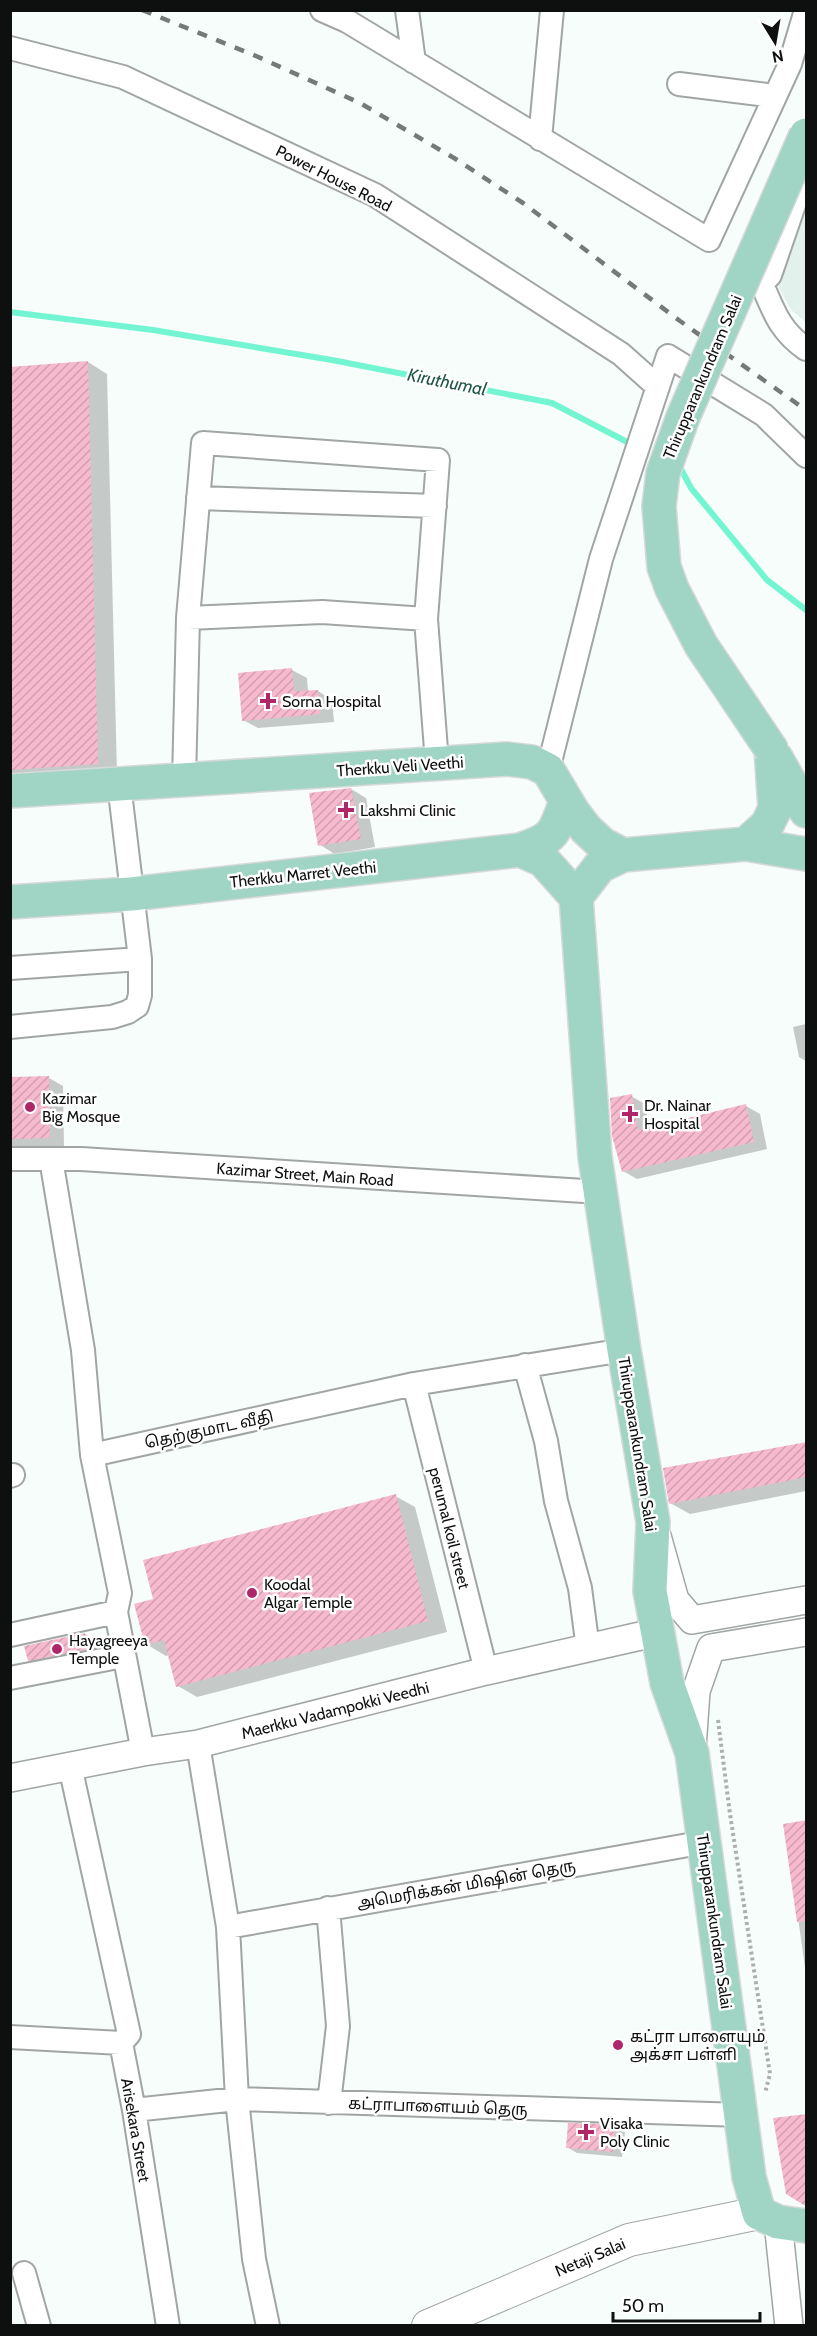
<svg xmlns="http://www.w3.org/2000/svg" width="817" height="2336" font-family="Cabin,'Noto Sans Tamil',sans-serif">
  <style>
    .built { fill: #e3f1ec }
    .shadow { fill: #0003 }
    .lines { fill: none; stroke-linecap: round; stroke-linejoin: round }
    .stream { stroke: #74f5d1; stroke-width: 6 }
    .building { fill: url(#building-hatch) }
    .minor-casing { stroke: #a1a6a4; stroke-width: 26 }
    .tertiary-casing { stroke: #a1a6a4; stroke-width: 30 }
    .secondary-casing { stroke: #a1a6a4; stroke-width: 34 }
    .primary-casing { stroke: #d8d9d9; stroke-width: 36 }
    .path { stroke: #abb0ae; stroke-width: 4; stroke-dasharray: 3 3; stroke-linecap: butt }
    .minor { stroke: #fff; stroke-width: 22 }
    .tertiary { stroke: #fff; stroke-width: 27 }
    .secondary { stroke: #fff; stroke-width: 32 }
    .primary { stroke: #a0d4c5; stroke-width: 33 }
    .rail { stroke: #757978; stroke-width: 4.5; stroke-dasharray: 10 10; stroke-linecap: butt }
    .primary-bridge-casing { stroke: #d8d9d9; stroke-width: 36; stroke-linecap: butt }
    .primary-bridge { stroke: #a0d4c5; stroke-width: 33 }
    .poi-dot { fill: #af2769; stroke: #fff; stroke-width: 2 }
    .labels { text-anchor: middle; stroke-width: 5; stroke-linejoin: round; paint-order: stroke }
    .street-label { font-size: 16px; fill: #0e100f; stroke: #fff }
    .poi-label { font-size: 16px; fill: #0e100f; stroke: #fff; text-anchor: start }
    .water-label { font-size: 18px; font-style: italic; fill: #1f5547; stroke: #fff }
  </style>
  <defs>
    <pattern id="building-hatch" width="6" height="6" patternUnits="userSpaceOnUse" patternTransform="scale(1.5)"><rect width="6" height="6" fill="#f6b9ce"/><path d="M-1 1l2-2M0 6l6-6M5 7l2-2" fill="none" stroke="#d29eb0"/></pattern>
  </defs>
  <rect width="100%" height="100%" fill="#f7fdfb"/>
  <path class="built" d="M806,197v125l-15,-12 -12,-22v-23z"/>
  <path class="shadow" d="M88,362l19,12 10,400 -107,8v-413z
    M292,670l15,8 1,14 10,-1 14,9 2,22 -76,6 -15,-8z
    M351,789l15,9 9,49 -40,7 -15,-9z
    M806,1024v37l-7,-4 -6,-30z
    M10,1078h39l14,8 1,60 -54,1z
    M631,1096l14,8 5,25 96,-23 14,8 7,35 -130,30 -14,-8z
    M806,1443v48l-116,23 -20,-11z
    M395,1496l20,11 32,125 -250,65 -19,-11 -9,-31 -3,1 -20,-12 9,-44z
    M85,1634l19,11 4,15 -59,11 -20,-11z
    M806,1822v153l-21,-150z
    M569,2125l46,1 10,6 -3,25 -45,-4 -10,-6z"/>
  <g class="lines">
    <path class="stream" d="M10,312l143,18 179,30 220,43 81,42
      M675,466l6,3 10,19 76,92 39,30"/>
  </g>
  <path class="building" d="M88,361l10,403 -88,6v-403z
    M292,668l2,23 24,-1 2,24 -78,7 -4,-48z
    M351,788l10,51 -43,7 -9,-53z
    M49,1076l1,62 -40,1v-62z
    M632,1094l6,36 108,-26 8,38 -132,30 -10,-36 -2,-38z
    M807,1442v35l-138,27 -6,-36z
    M396,1494l32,127 -252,66 -12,-47 -19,5 -11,-41 19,-5 -10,-39z
    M85,1633l4,16 -61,12 -4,-15z
    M807,1820v101l-10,1 -14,-98z
    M807,2114v93l-21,-13 -13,-76z
    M568,2123l47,1 -2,28 -47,-4z"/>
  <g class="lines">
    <defs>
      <path id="minor" d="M322,10l25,11 362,219 81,-176 16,-54
        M407,10l7,52
        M10,48l113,29 252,118 246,159 37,33
        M679,84l96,12
        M540,139l12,-129
        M806,170l-36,105 -8,9c12,28 18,47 44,65
        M198,498l237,8
        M188,618l15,-175 235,17 -12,159
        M548,770l53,-211 67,-203 96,59 42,41
        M184,780l4,-162 134,-6 104,7 11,144
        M10,968l130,-9
        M10,1027l102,-10 16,-5 9,-6 3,-11v-36l-21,-175
        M10,1159h71l519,33
        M51,1159l32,191 9,105
        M525,1365l21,76 10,60 24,87 8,61
        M414,1384l72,287
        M10,1476l3,-1
        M10,1635l106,-23
        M10,1678l113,-22
        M198,1744l30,183 9,172 17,160 14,67
        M143,1752l-27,-140 4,-19 -28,-138 322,-71 210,-34
        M70,1766l59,268 -8,9
        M328,1908l10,118 -9,77
        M228,1927l477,-85
        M10,2037l111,6 13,67 34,216
        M134,2110l103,-11 505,16
        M24,2273l15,53"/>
      <path id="tertiary" d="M657,1536l18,64 17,20 114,-20
        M692,1748l4,-57 15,-43 95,-16
        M10,1778l133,-26 55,-8 288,-73 172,-39
        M778,2222l11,104"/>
      <path id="secondary" d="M428,2326l201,-86 130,-27"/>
      <path id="primary" d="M776,758l30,53
        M10,791l497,-32 25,3 16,8 25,42 13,17 16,15 21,11 123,-11 60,10
        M746,844l21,-19 8,-16 -4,-60
        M520,850c35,-12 34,-16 46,-49
        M623,855l-23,11 -24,31 19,260 29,193 29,172 -3,69 17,92 25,70 57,424 10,36 19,9 28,4
        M10,902l121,-8 389,-44 23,10 33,37"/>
    </defs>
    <use href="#minor" class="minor-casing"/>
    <use href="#tertiary" class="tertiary-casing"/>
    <use href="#secondary" class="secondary-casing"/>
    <use href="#primary" class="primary-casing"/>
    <path class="path" d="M718,1720l12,94 40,260 -5,19"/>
    <use href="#minor" class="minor"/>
    <use href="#tertiary" class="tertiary"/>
    <use href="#secondary" class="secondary"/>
    <use href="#primary" class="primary"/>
    <path class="rail" d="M142,10l114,46 104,47 94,55 69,45 157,118 126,89"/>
    <defs>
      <path id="primary-bridge" d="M771,749l-70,-104 -29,-56 -8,-22 -5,-61 4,-33 20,-56 123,-282"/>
    </defs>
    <use href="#primary-bridge" class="primary-bridge-casing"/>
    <use href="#primary-bridge" class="primary-bridge"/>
  </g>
  <g class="poi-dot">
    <path d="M265 692h6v6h6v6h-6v6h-6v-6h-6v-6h6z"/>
    <path d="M343 801h6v6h6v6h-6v6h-6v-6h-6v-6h6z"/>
    <circle cx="30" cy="1107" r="6"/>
    <path d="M627 1105h6v6h6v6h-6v6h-6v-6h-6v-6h6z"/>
    <circle cx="252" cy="1593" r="6"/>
    <circle cx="57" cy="1649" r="6"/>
    <circle cx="618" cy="2045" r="6"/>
    <path d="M583 2123h6v6h6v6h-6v6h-6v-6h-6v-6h6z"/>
  </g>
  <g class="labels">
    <g class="street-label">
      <text transform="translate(334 178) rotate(27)" y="6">Power House Road</text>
      <text transform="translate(702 377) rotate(-67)" y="6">Thirupparankundram Salai</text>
      <text transform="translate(400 766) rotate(-4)" y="6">Therkku Veli Veethi</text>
      <text transform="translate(303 874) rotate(-6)" y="6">Therkku Marret Veethi</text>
      <text transform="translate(305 1174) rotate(4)" y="6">Kazimar Street, Main Road</text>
      <text transform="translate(209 1429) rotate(-12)" y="6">தெற்குமாட வீதி</text>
      <text transform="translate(638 1444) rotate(81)" y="6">Thirupparankundram Salai</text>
      <text transform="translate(450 1528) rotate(76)" y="6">perumal koil street</text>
      <text transform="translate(335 1710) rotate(-14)" y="6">Maerkku Vadampokki Veedhi</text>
      <text transform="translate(466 1884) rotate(-10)" y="6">அமெரிக்கன் மிஷின் தெரு</text>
      <text transform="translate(715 1921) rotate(82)" y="6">Thirupparankundram Salai</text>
      <text transform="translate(438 2106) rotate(2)" y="6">கட்ராபாளையம் தெரு</text>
      <text transform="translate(136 2130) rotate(80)" y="6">Arisekara Street</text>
      <text transform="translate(590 2257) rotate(-23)" y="6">Netaji Salai</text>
    </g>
    <g class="poi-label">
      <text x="282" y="707">Sorna Hospital</text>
      <text x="360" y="816">Lakshmi Clinic</text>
      <text x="42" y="1104">Kazimar<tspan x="42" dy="18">Big Mosque</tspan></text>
      <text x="644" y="1111">Dr. Nainar<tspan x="644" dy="18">Hospital</tspan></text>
      <text x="264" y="1590">Koodal<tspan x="264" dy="18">Algar Temple</tspan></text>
      <text x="69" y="1646">Hayagreeya<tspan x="69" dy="18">Temple</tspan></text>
      <text x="630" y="2042">கட்ரா பாளையும்<tspan x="630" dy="18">அக்சா பள்ளி</tspan></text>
      <text x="600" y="2129">Visaka<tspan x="600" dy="18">Poly Clinic</tspan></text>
    </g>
    <g class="water-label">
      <text transform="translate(447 382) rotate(11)" y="6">Kiruthumal</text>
    </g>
  </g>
  <rect width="817" height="2336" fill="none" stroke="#0e100f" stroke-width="24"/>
  <g transform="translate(775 42) rotate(169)" stroke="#ffffff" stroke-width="4.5" paint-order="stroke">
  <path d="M0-4.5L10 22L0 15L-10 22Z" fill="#0e100f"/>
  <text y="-9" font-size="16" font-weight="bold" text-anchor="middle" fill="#0e100f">N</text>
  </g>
  <path d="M613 2312v9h147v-9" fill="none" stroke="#0e100f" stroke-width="3"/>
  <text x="622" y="2312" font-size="18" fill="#0e100f" stroke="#ffffff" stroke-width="4.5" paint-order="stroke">50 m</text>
</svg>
